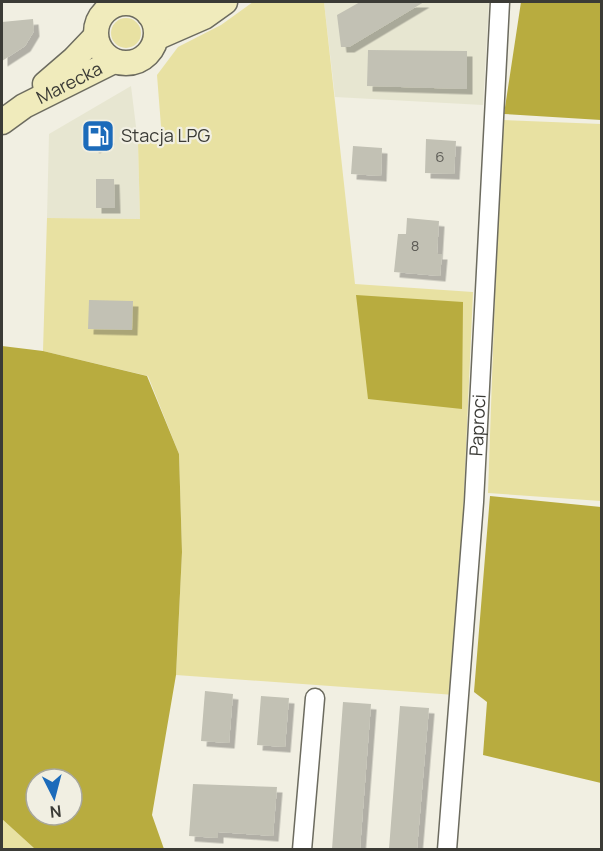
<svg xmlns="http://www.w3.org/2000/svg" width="603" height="851" font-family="Manrope,sans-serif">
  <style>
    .built { fill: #e7e6d1 }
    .green { fill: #e8e1a2 }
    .forest { fill: #b8ac3f; fill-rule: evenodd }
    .building { fill: #c2c1b4; filter: url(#shadow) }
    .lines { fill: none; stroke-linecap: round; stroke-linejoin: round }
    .street-casing { stroke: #6c6b5f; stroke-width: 21 }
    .secondary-casing { stroke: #6c6b5f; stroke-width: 27 }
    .street { stroke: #fff; stroke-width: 18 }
    .secondary { stroke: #f0ebbc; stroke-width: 24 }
    .labels { text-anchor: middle; stroke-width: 4.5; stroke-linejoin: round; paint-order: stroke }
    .number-label { font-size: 15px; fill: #5d5c56 }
    .street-label { font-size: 18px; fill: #3b3b36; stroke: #f1efe2 }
    .poi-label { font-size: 18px; fill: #3b3b36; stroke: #f1efe2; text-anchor: start }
  </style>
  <defs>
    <filter id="shadow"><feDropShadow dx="5.5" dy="5.5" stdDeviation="0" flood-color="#0004"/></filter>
  </defs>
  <rect width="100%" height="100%" fill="#f1efe2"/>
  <path class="built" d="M324,2h165l-6,103 -148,-8z
    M131,86l7,57 2,76 -93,-1 2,-84z"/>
  <path class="green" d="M253,2h71l31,282 118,8 -18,403 -279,-20 6,-123 -3,-98 -31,-78 -105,-25 4,-133 93,1 -2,-76 24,-4 -5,-64 21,-28 43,-22z
    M111 33a15 15 0 1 1 30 0a15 15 0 1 1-30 0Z
    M501,120l100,4v377l-113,-8z
    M2,819l33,30h-33z"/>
  <path class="forest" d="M521,2h80v118l-97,-6z
    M356,295l107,7 -1,107 -94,-10z
    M2,346l41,5 104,25 32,78 3,98 -6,123 -24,140 12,34h-129l-33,-30zM36,779h36v36h-36z
    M490,496l111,11v276l-118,-28 4,-53 -13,-10z"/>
  <path class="building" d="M360,2h64l-75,45h-8l-4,-32z
    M33,19l1,12 -9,15 -23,15v-39z
    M368,50l99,1v38l-100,-3z
    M101,125l8,14 -15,9 -8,-14z
    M426,139l30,2 -2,33 -29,-1z
    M353,146l29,2 -1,28 -30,-2z
    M96,179h18l1,29h-19z
    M407,218l32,3 -2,33h5l-2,22 -46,-4 4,-38h8z
    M89,300l44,1 -1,29 -44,-1z
    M205,691l28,3 -4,49 -28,-2z
    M261,696l28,2 -4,49 -28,-2z
    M343,702l28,2 -11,145h-28z
    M400,706l29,2 -12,141h-28z
    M193,784l84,3 -4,49 -55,-4v6l-29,-2z"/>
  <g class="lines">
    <defs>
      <g id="street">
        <path d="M302,850l13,-152"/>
        <path id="s1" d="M447,850l27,-348 26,-500"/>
      </g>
      <g id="secondary">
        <circle cx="126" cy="33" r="30"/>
        <path d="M149,14l46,-12"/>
        <path d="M156,38l48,-21 21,-15"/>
        <path d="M45,84l29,-25 21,-22"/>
        <path id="s2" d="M2,122l22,-16 90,-45"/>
      </g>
    </defs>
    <use href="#street" class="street-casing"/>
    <use href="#secondary" class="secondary-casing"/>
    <use href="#street" class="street"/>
    <use href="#secondary" class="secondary"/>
  </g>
  <defs>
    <symbol id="fuel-square" viewBox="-11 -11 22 22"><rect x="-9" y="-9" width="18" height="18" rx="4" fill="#1c6bba" stroke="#f1efe2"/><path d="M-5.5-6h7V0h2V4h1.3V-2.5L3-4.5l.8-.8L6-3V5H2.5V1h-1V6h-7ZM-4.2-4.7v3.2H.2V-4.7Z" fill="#fff"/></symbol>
  </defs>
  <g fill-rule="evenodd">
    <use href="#fuel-square" x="79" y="117" width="38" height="38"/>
  </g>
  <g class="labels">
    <g class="number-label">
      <text x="440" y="162">6</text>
      <text x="415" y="251">8</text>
    </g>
    <g class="street-label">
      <text dy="6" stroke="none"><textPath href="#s2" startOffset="78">Marecka</textPath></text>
      <text dy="6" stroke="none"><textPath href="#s1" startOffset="426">Paproci</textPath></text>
    </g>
    <g class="poi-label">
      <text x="121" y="142">Stacja LPG</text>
    </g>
  </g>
  <rect width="603" height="851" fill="none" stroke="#3b3b36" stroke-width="6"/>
  <g transform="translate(54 797) rotate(174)"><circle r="28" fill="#f1efe2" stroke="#a8a79d" stroke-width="1.5"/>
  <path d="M0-4.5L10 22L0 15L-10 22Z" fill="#1c6bba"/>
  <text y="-9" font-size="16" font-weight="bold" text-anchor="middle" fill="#3b3b36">N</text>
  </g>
</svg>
